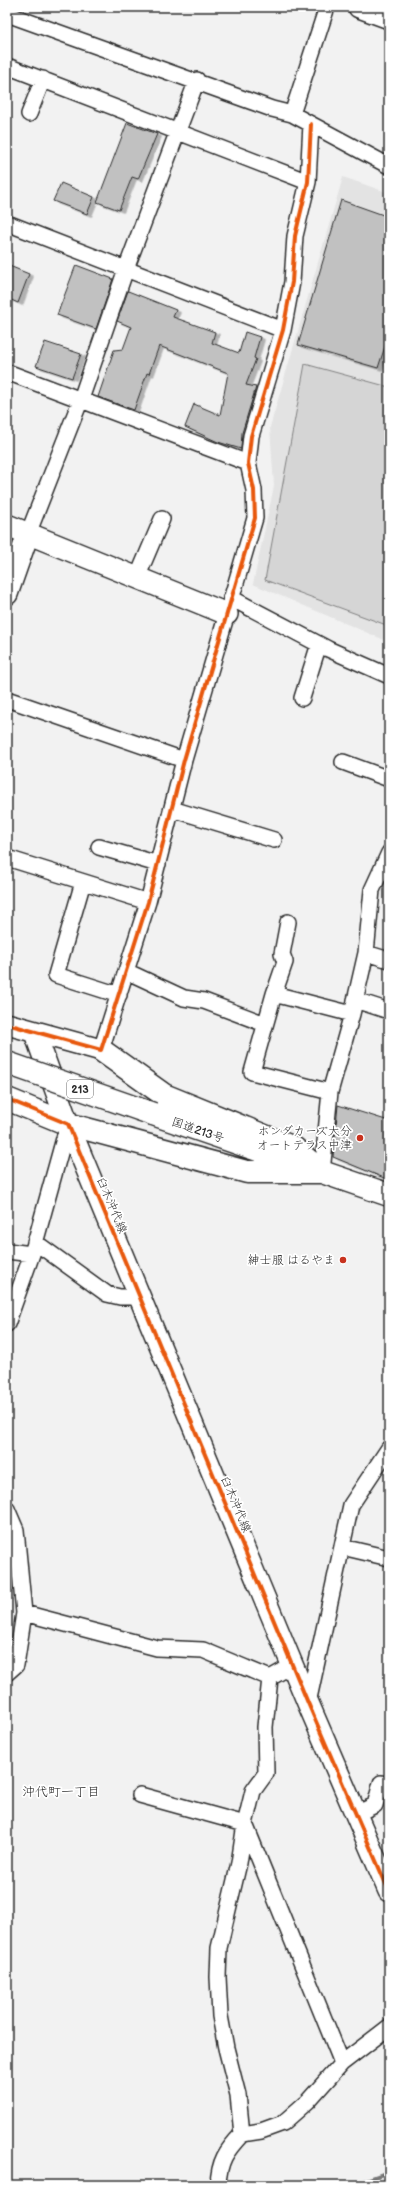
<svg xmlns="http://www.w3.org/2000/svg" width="396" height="2192" font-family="'Balsamiq Sans','Klee One',sans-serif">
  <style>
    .built { fill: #e3e3e3 }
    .green { fill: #d5d5d5; stroke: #808080 }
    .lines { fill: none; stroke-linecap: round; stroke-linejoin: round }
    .stream { stroke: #787878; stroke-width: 4.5 }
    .building { fill: #c1c1c1; stroke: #2b2b2b; filter: url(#shadow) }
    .street-casing { stroke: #2b2b2b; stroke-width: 18 }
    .secondary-casing { stroke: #2b2b2b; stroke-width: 24 }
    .highway-casing { stroke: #2b2b2b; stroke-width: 25 }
    .street { stroke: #fff; stroke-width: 15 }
    .secondary { stroke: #fff; stroke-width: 21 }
    .highway { stroke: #fff; stroke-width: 22 }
    .highway-bridge-casing { stroke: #2b2b2b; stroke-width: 25; stroke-linecap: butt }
    .highway-bridge { stroke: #fff; stroke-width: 22 }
    .cycleway-casing { stroke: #fff; stroke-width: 6 }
    .cycleway { stroke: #e8590c; stroke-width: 4 }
    .poi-dot { fill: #c8321e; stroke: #fff; stroke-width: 1.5 }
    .labels { text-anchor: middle; stroke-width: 3.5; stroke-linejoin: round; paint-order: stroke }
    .shield { fill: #fff; stroke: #6b6b6b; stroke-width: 1 }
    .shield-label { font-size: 11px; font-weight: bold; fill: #2b2b2b }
    .street-label { font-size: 12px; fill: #2b2b2b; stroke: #fff }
    .poi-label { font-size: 12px; fill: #2b2b2b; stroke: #fff; text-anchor: end }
    .neighbourhood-label { font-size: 13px; fill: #2b2b2b; stroke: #fff }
  </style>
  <defs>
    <filter id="shadow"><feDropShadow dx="4.5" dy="2.5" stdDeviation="0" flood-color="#0004"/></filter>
  </defs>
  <rect width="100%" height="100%" fill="#f2f2f2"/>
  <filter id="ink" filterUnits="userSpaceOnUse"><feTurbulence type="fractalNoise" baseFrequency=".025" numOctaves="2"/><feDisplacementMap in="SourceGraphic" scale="8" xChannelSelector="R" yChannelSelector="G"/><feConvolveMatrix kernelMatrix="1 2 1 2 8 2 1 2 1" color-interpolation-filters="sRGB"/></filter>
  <g filter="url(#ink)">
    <path class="built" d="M343,177l46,16v449l-136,-58 21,-98 -4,-59z"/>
    <path class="green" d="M305,364l84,23v239l-124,-46z"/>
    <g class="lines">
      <path class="stream" d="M353,2185l36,-13"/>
    </g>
    <path class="building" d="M127,123l30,11 -19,45 -6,-2 -13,33 -22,-8z
      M61,183l33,14 -7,17 -34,-13z
      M341,200l48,17v117l-11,34 -80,-23z
      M7,265l22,9 -11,29 -11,-5z
      M76,265l37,14 -17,50 -39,-14z
      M128,291l48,19 -3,7 42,15 -3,11 27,10 6,-21 15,5 -6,21 2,1 -10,26 10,2 -14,46 -1,16 -23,-7 -33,-15 9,-23 26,11 8,-42 -69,-27 -10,28 -2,-1 -13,37 -36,-13 16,-47 9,-1 8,-22 -14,-6z
      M45,342l36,12 -9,24 -36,-12z
      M338,1105l51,16v59l-56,-23z"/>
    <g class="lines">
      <defs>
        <path id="street" d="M7,14l265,95 20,5 97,52
          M7,66l301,116
          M29,114l14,-35
          M292,114l35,-107
          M7,223l276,107
          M7,372l241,91
          M28,534l53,-135 45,-130 71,-189
          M137,578l25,-59
          M231,598l97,51 61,27
          M302,698l17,-54
          M7,699l177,61
          M343,762l46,17
          M172,809l102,31
          M99,847l59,17
          M7,858l141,44
          M83,882l-27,93 63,20
          M366,953l23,7
          M126,971l58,27 20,3 61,23
          M274,994l11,-32 -3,-8 6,-32
          M355,1000l34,11
          M101,1050l47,-148 36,-142 71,-242 -1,-28 -6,-27 3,-27 32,-106 9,-48 3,-46 13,-54 3,-58
          M330,1092l-78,-20 22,-78 78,20
          M322,1172l8,-80 22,-78 14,-61 6,-63 17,-37
          M35,1242l72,52 13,3h19
          M7,1251l25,3
          M7,1324l25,-70 36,-130
          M7,1509l9,21 8,83 -8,52 -9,8
          M342,1547l47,11
          M24,1613l133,35 46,2 67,28
          M308,1703l43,-198 38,-57
          M140,1795l105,29 97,239
          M356,1814l19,-9 6,-22 8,2
          M242,2134l-4,-39 -12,-47 -6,-32 -2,-39 1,-29 20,-85 6,-39 8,-33 13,-18 -1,-46 5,-49 23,-13
          M218,2185c1,-24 8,-34 24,-51l19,-3 22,-8 25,-22 34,-38 47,-36"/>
        <path id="secondary" d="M359,7l30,11
          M7,525l220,89
          M7,594l21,-60
          M7,1024l94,26
          M35,1033l33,91 240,579 81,188"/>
        <path id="highway" d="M101,1050l63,45 130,53 28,24
          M7,1099l61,25 179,48h75
          M153,1114l236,81"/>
      </defs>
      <use href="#street" class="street-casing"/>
      <use href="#secondary" class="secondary-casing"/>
      <use href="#highway" class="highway-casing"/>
      <use href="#street" class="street"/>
      <use href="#secondary" class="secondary"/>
      <use href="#highway" class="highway"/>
      <defs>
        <path id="highway-bridge" d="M7,1063l146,51"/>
      </defs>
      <use href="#highway-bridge" class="highway-bridge-casing"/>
      <use href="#highway-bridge" class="highway-bridge"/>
      <defs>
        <path id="cycleway" d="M7,1024l94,26 47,-148 36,-142 71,-242 -1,-28 -6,-27 3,-27 32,-106 9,-48 3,-46 13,-54 3,-58
          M7,1099l61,25 240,579 81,188"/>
      </defs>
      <use href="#cycleway" class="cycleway-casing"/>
      <use href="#cycleway" class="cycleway"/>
    </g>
  </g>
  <g class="poi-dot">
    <circle cx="360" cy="1138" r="4"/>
    <circle cx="343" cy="1260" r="4"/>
  </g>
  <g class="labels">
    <rect class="shield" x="67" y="1080" width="26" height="18" rx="3"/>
    <g class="shield-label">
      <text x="80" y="1093">213</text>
    </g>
    <g class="street-label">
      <text transform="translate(198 1130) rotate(19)" y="4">国道213号</text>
      <text transform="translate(112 1205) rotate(67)" y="4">臼木沖代線</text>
      <text transform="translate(236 1504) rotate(67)" y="4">臼木沖代線</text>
    </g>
    <g class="poi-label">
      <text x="352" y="1135">ホンダカーズ大分<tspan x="352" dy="14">オートテラス中津</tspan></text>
      <text x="335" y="1264">紳士服 はるやま</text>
    </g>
    <g class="neighbourhood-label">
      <text x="61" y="1796">沖代町一丁目</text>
    </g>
  </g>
  <rect width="396" height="2192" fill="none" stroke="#fff" stroke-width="24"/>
  <rect x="12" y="12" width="372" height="2168" fill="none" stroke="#2b2b2b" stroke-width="1.5" filter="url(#ink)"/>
</svg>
